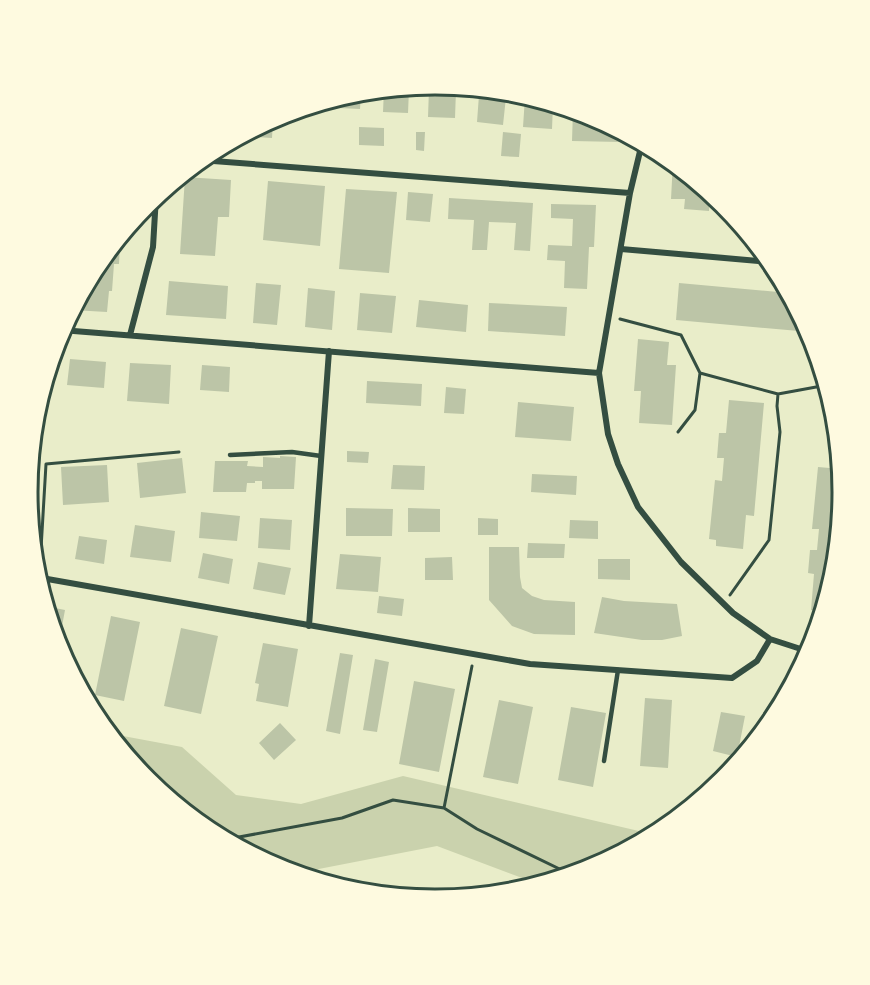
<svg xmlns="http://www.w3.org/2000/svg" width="870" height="985" font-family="'Fira Sans Condensed',sans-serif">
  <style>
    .green { fill: #cad2ad }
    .building { fill: #bcc5a7 }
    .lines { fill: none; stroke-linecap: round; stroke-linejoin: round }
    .path { stroke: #344e41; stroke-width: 3 }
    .service { stroke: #344e41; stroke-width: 4.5 }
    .minor { stroke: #344e41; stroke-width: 6 }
    .rim { fill: none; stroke: #344e41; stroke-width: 3 }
  </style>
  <rect width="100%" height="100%" fill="#e9edc9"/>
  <path class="green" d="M107,733l75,14 54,48 65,9 102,-28 253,59 -65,35 -50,15 -104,-39 -144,28 -14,-5 -71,-37 -62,-51z"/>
  <path class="building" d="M399,88l10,1 -1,24 -25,-1 1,-23z
    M429,89l27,1 -1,28 -27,-1z
    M356,92h5l-1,17 -21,-1 1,-11z
    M479,95l27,2 -3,28 -26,-3z
    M525,97l28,7 -1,25 -29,-2z
    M573,110l18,6 31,16 -1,10 -49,-1z
    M273,119l-1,19 -16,-1v-9z
    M359,127l25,1v18l-25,-1z
    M416,132h9l-1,19 -8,-1z
    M503,132l18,2 -2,23 -18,-1z
    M673,162l37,31 -1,18 -25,-2 1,-10h-14z
    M185,177l46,3 -2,37h-11l-3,39 -35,-2z
    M268,181l57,5 -5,60 -57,-6z
    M346,189l51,3 -8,81 -50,-4z
    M408,192l25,2 -3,28 -24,-2z
    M449,198l84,5 -3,48 -16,-1 2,-27 -27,-1 -2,28h-15l2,-30 -26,-1z
    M551,204l45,1 -2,42h-5l-2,42 -23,-1 1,-27 -18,-1 1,-15 24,1 1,-27 -22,-1z
    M114,243h6l-1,21h-5l-2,27h-3l-2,21 -35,-2 24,-44z
    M169,281l59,5 -2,33 -60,-4z
    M256,283l25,2 -4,40 -24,-2z
    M679,283l110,10 21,39 -134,-12z
    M308,288l27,3 -3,39 -27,-3z
    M360,293l36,3 -4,37 -35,-3z
    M419,300l49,5 -2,27 -50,-5z
    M489,303l78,4 -2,29 -77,-5z
    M638,339l31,3 -2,23h9l-4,60 -33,-2 2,-32h-7z
    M70,359l36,3 -2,26 -37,-3z
    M130,363l41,2 -2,39 -42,-3z
    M202,365l28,2 -1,25 -29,-2z
    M367,381l55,3 -1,22 -55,-3z
    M446,387l20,2 -2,25 -20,-1z
    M729,400l35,3 -10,113 -8,-1 -3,34 -27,-3v-6l-7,-1 6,-59 7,1 2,-23h-7l2,-25h7z
    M518,402l56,5 -3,34 -56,-4z
    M347,451l22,1 -1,11 -21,-1z
    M280,456l16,1 -2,32h-32v-8h-7v2h-8l-1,9h-33l2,-31h33l-1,5 16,1v-10l17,1z
    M182,458l4,35 -46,5 -3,-35z
    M107,465l2,37 -46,3 -2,-38z
    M393,465l32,1 -1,24 -33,-1z
    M818,467l23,2 2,23 -8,80 -14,46 -4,-1v-6l-6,-1 3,-36 -6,-1 2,-23h7l2,-21h-7z
    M532,474l45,2 -1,19 -45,-3z
    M346,508l47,1 -1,27h-46z
    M408,508l32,1v23h-32z
    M201,512l39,4 -3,25 -38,-3z
    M260,518l32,2 -2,30 -32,-2z
    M478,518l20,1v16h-20z
    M570,520l28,1v18l-29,-1z
    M135,525l40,6 -4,31 -41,-5z
    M79,536l28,4 -3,24 -29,-5z
    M528,543l37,1 -1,14h-37z
    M489,547h30l1,30 2,11 10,8 12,4 31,2v33l-41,-1 -22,-8 -23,-26z
    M203,553l30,6 -4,25 -31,-6z
    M340,554l41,3 -3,35 -42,-3z
    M452,557l1,23h-28v-22z
    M598,559h32v21l-32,-1z
    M258,562l33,6 -6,27 -32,-6z
    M379,596l25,3 -2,17 -25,-3z
    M602,597l22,4 53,3 5,32 -20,4h-20l-48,-7z
    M45,606l20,4 -7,38 -7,-23z
    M111,616l29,6 -16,79 -29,-6z
    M181,628l37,8 -17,78 -37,-8z
    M263,643l35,6 -10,58 -32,-6 3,-17 -4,-1z
    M340,653l13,2 -13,79 -14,-3z
    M375,659l14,3 -12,70 -14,-2z
    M414,681l41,8 -16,83 -40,-8z
    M645,698l27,2 -4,68 -28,-2z
    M499,700l34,7 -15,77 -35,-7z
    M571,707l35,6 -13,74 -35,-7z
    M721,712l24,4 -8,41 -24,-6z
    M280,723l16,17 -22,20 -15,-17z"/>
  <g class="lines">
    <path class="path" d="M620,319l61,16 19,38 78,21 49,-9
      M678,432l17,-22 5,-37
      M40,566l6,-102 133,-12
      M730,595l39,-55 11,-108 -3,-26 1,-12
      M137,769l11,4 52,41 13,20
      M444,808l28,-142
      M223,840l119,-22 51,-18 51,8 33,21 95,46"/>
    <path class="service" d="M230,455l62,-3 29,4
      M604,761l14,-91"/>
    <path class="minor" d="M642,143l-12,50 -31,180 9,61 10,30 20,43 43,55 52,51 37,26 40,13
      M200,160l430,33
      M621,249l150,13
      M61,330l538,43
      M130,335l23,-88 3,-51
      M36,577l494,87 202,14 25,-17 13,-22
      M309,626l20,-275"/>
  </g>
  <path d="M0 0H870V985H0ZM38 492a397 397 0 1 1 794 0a397 397 0 1 1-794 0Z" fill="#fefae0" fill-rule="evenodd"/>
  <path class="rim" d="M38 492a397 397 0 1 1 794 0a397 397 0 1 1-794 0Z"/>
</svg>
